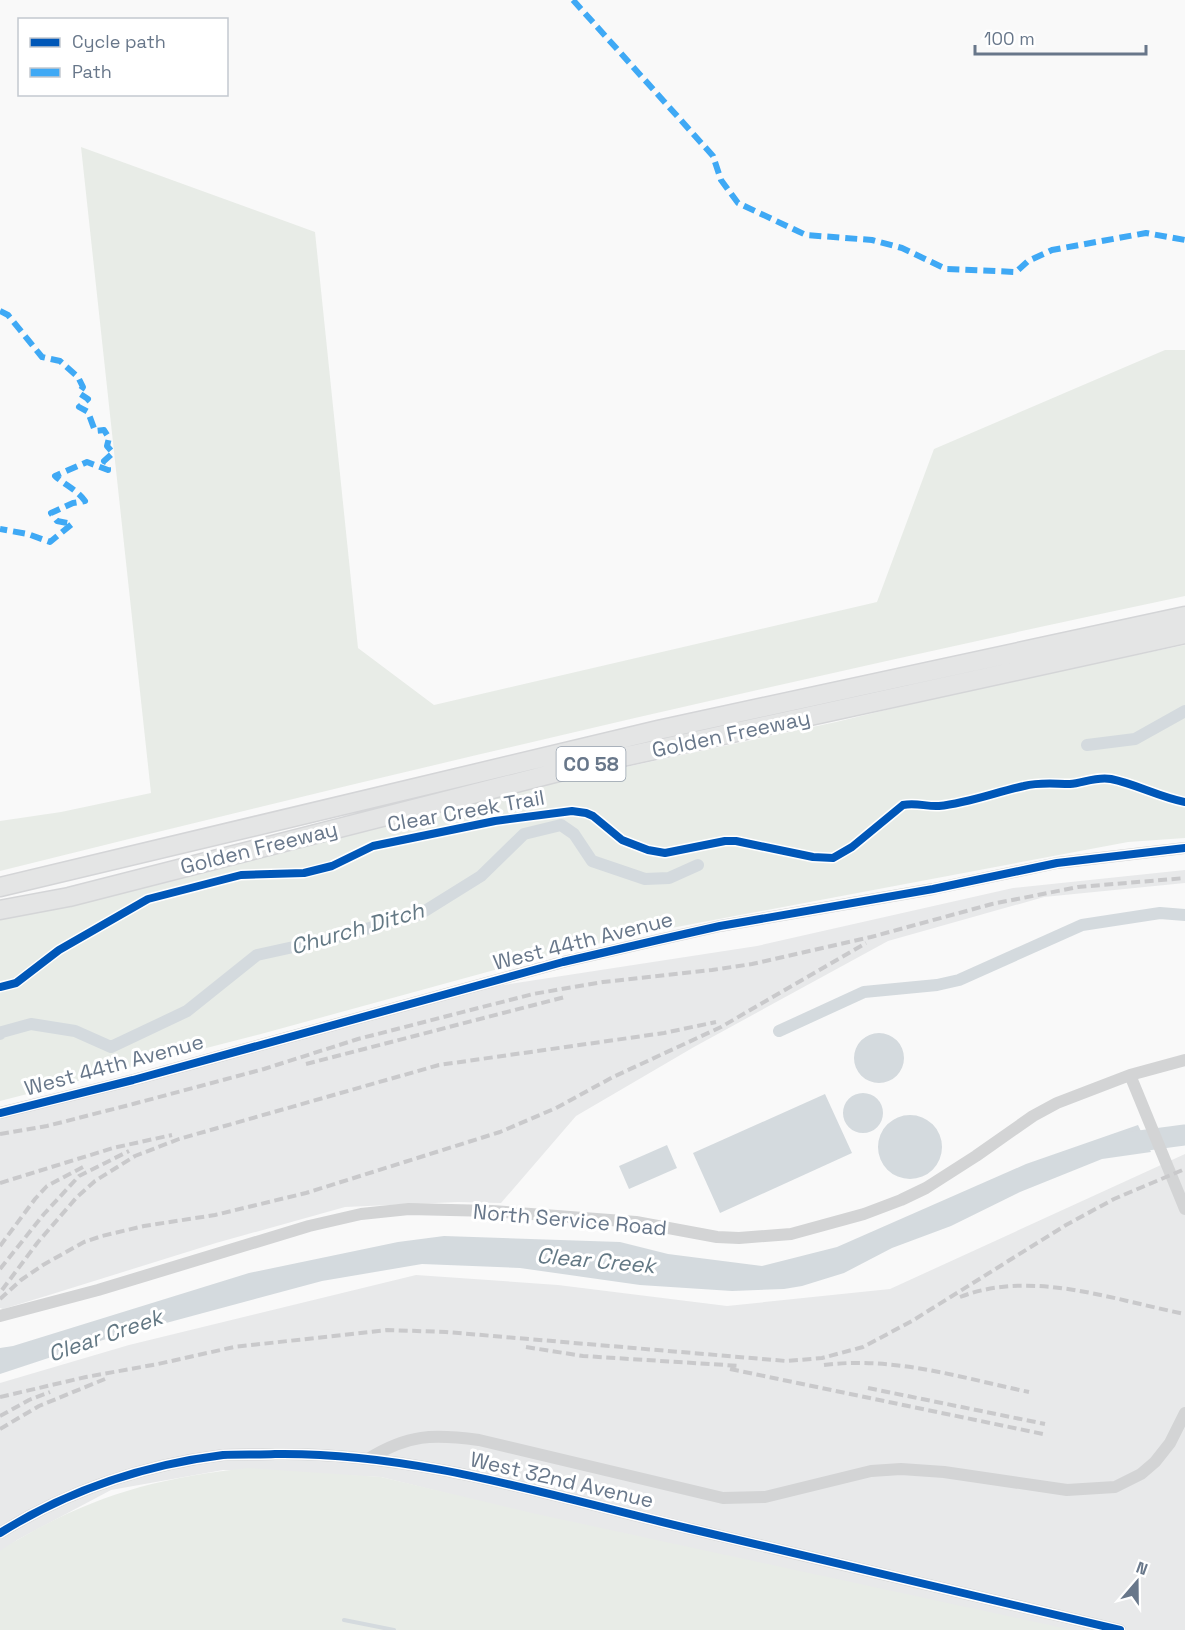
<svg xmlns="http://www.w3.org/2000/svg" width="1185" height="1630" font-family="'Space Grotesk',sans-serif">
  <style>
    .built { fill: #e8e9ea }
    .green { fill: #e8ece7 }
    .water { fill: #d4dade }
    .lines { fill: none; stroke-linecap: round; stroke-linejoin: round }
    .stream { stroke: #d4dade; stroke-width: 4 }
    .canal { stroke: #d4dade; stroke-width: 12 }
    .river { stroke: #d4dade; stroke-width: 21 }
    .highway-casing { stroke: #d4d5d7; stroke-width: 21 }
    .minor { stroke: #d3d4d5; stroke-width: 12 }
    .highway { stroke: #e4e5e5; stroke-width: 18 }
    .rail { stroke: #c9c9cb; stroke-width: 4; stroke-dasharray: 9 4.5; stroke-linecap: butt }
    .quiet { stroke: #3fa9f5; stroke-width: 6; stroke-dasharray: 12 6; stroke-linecap: butt }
    .cycleway-casing { stroke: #fff; stroke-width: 11 }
    .cycleway { stroke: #0057b8; stroke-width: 8 }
    .labels { text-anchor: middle; stroke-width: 6; stroke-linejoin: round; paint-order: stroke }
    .shield { fill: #fff; stroke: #95a0ad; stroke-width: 1.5 }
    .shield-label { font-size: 20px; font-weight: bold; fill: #68778a }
    .street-label { font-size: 21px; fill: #68778a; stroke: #fff }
    .water-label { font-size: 22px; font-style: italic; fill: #637884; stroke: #fff }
  </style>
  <rect width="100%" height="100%" fill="#f9f9f9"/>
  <path class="built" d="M1185,870v13l-141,14 -156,44 -194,106 -118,69 -75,87 -43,-1 -113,5 -129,36 -170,53 -43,13 -3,-1v-192l484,-128 273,-42 256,-58z
    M1185,1154v476h-192l-612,-153 -158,-7 -112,20 -94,50 -17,14v-171l129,-38 287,-70 142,10 169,21 163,-17z"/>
  <path class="green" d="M81,147l234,85 43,416 76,57 443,-103 57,-153 231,-99h20v246c-397,84 -792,177 -1185,275v-50l61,-9 90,-19z
    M1185,645v193l-57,4 -462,87 -106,23 -299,82 -261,67v-183l477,-119 359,-77 153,-37z
    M248,1468l133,9 151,36 540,117h-1072v-79l9,-6c81,-49 146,-67 239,-77z"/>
  <path class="water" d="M854 1058a25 25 0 1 1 50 0a25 25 0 1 1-50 0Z
    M843 1113a20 20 0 1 1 40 0a20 20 0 1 1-40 0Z
    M825,1094l27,59 -132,60 -27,-60z
    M878 1147a32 32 0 1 1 64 0a32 32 0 1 1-64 0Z
    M1138,1125l13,27 -49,7 -82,33 -69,34 -59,22 -48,25 -42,13 -18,3 -52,2 -92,-6 -120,-17 -98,-4 -100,17 -219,59 -103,34v-26l13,-2 236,-73 149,-31 46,-6 176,6 48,12 94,12 75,-19 189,-83z
    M667,1145l10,23 -48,21 -10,-23z"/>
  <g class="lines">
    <path class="stream" d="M344,1620l50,10"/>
    <path class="canal" d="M1087,745l48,-6 50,-28
      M779,1031l85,-39 73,-7 22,-5 123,-55 78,-12 25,2
      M0,1034l2,-2 29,-8 44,7 36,16 76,-36 70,-56 73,-16 90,-25 61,-38 43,-42 37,-9 13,9 18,27 53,18 24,-1 29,-13"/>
    <path class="river" d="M1117,1144l68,-9"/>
    <defs>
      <path id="highway" d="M0,887l658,-157 527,-114
        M0,910l69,-13 517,-132 599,-131"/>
    </defs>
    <use href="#highway" class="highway-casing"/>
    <path class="minor" d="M1130,1075l55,134
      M0,1113l133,-33 430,-118 95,-22 62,-14 213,-37 124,-26 128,-15
      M0,1316l98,-26 211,-64 52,-12 48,-5 83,2 144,11 81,15 22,1 52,-4 73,-20 37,-14 25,-12 50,-32 57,-40 24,-13 73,-28 55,-15
      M368,1459c40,-25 65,-25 111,-19l244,58 42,-1 106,-26 30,-2 43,3 123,18 48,-3 26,-13 14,-12 15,-19 15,-30
      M0,1533c67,-42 144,-68 223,-78 17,-1 35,0 52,-1 142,-2 279,43 416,75 143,33 286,67 429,101"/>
    <use href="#highway" class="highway"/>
    <path class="rail" d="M306,1064l259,-67
      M0,1134l47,-8 86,-22 131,-35 94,-30 175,-45 70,-12 109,-12 40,-6 119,-27 121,-33 86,-17 107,-9
      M0,1183l113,-35 59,-13
      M0,1246l35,-47 12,-13 36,-19
      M0,1269l44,-55 35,-38 50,-25
      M2,1290l36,-48 39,-45 18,-16 40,-25 44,-17 260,-74 225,-32 52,-11
      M960,1297c72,-28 153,3 225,17
      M0,1299l21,-19 22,-15 41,-23 18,-6 42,-10 71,-11 91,-22 194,-61 56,-24 57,-31 108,-50 145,-84
      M526,1347l57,9 158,10
      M824,1365c70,-9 138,13 205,27
      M730,1369l313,65
      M868,1388l177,36
      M0,1397l86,-20 72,-13 76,-17 153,-17 59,2 340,29 36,-3 41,-11 49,-26 154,-96 48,-26 71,-30
      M0,1416l29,-16 21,-8
      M0,1429l39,-23 66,-27"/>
    <path class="quiet" d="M573,0l140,156 8,24 17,23 68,32 66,5 30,8 44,21 70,3 12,-11 24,-11 94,-17 39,7
      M0,311l8,4 34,42 18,4 18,16 5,10 -4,6 9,6 -9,8 9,5 7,19 9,-1 5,8 -2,8 6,7 -9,8 4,2v7l-21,-8 -32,14c10,9 22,14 30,25l-12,2 -22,10 6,8 15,3 -22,18 -22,-8 -28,-5"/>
    <defs>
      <path id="cycleway" d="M0,987l16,-4 43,-33 89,-51 93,-24 63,-2 28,-7 41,-20 122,-25 77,-10 14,2 7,3 29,24 26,10 17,3 60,-12h11l77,16 20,1 19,-11 51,-42c13,-3 24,2 36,1 30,-3 57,-14 85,-20 16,-4 30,-2 46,-2 13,-1 27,-8 41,-5 25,5 48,18 74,23
        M0,1113l133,-33 430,-118 95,-22 62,-14 213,-37 124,-26 128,-15
        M0,1533c67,-42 144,-68 223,-78 17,-1 35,0 52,-1 142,-2 279,43 416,75 143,33 286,67 429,101"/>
    </defs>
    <use href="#cycleway" class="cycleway-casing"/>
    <use href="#cycleway" class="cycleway"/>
  </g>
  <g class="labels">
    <rect class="shield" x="556.5" y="747" width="69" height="34" rx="4.5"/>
    <g class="shield-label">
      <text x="591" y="771">CO 58</text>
    </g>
    <g class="street-label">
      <text transform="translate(731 734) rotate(-12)" y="7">Golden Freeway</text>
      <text transform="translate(466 811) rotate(-10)" y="7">Clear Creek Trail</text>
      <text transform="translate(259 848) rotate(-14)" y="7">Golden Freeway</text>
      <text transform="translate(583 941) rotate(-14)" y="7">West 44th Avenue</text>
      <text transform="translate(114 1065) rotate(-15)" y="7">West 44th Avenue</text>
      <text transform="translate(570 1220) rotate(5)" y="7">North Service Road</text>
      <text transform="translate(562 1480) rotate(13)" y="7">West 32nd Avenue</text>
    </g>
    <g class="water-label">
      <text transform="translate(357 928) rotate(-16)" y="8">Church Ditch</text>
      <text transform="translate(596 1260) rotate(5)" y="8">Clear Creek</text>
      <text transform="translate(105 1335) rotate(-19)" y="8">Clear Creek</text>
    </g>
  </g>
  <rect x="18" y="18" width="210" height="78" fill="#ffffff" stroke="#c3c9d0" stroke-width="1.5"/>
  <rect x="30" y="38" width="30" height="9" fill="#0057b8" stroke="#c3c9d0" stroke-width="1.5"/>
  <text x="72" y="48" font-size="18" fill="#68778a">Cycle path</text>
  <rect x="30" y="68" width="30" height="9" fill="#3fa9f5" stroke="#c3c9d0" stroke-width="1.5"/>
  <text x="72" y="78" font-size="18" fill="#68778a">Path</text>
  <g transform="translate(1137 1582) rotate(20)" stroke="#ffffff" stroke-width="4.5" paint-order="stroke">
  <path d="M0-4.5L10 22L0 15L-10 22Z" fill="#68778a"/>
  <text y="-9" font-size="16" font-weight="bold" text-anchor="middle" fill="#68778a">N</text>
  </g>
  <path d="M975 45v9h171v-9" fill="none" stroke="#68778a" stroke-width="3"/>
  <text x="984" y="45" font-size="18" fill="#68778a" stroke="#ffffff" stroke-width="4.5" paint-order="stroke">100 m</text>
</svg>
